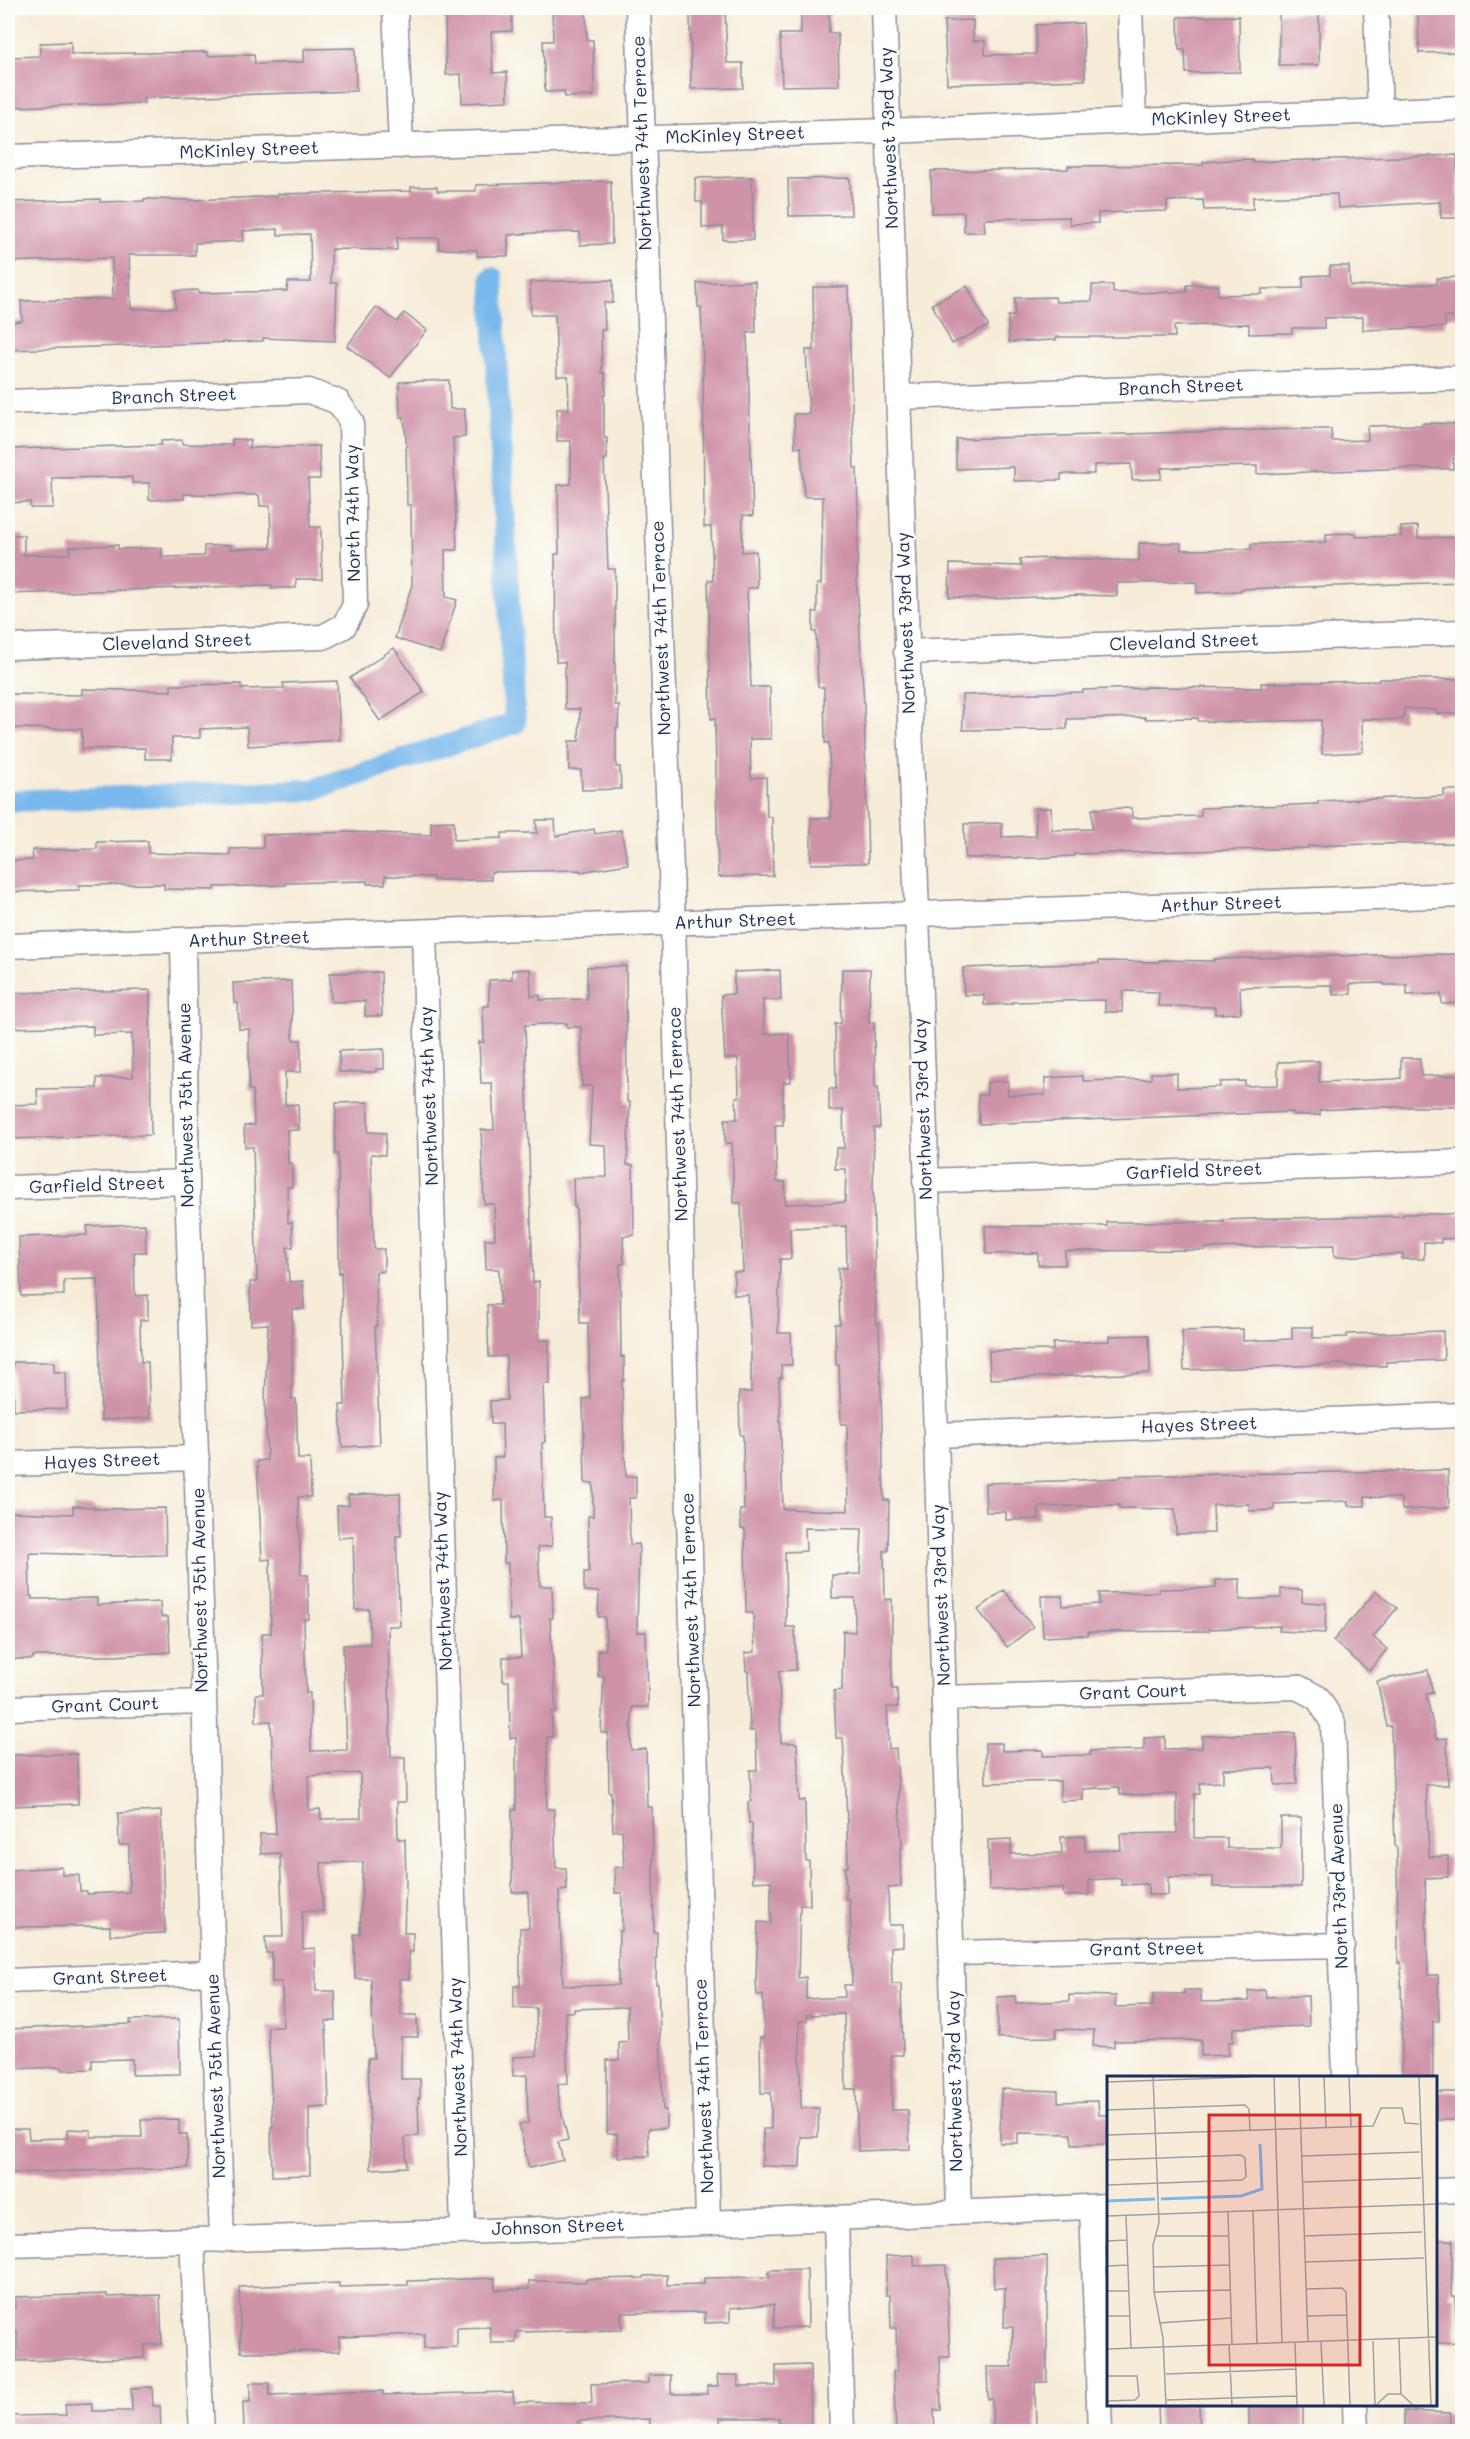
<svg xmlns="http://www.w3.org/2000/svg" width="1470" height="2439" font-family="Mali,sans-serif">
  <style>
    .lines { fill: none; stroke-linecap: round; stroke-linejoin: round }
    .canal { stroke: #78b8ec; stroke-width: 22 }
    .building { fill: #cf93a8; fill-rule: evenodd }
    .minor-casing { stroke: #888e9b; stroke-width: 27 }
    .minor { stroke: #fff; stroke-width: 24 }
    .labels { text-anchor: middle; stroke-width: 5; stroke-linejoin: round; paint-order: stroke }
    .street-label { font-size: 18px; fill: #1b2f5e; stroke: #fdfcf7 }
    .inset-river { fill: none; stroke: #78b8ec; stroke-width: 3 }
    .inset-road { fill: none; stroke: #9ea0a7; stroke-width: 1.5 }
    .view { fill: #d62828; fill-opacity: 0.15; stroke: #d62828; stroke-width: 3 }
    .inset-edge { fill: none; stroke: #1b2f5e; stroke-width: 3 }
  </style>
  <rect width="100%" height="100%" fill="#fdfcf7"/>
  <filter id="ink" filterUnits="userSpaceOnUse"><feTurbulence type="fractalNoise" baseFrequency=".0167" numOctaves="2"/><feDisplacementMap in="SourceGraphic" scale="12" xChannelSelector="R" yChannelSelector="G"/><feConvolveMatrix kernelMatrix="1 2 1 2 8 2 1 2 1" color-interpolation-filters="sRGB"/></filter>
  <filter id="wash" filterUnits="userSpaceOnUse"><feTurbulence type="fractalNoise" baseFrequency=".008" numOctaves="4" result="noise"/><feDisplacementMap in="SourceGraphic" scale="24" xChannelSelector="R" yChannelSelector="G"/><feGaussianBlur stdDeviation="1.35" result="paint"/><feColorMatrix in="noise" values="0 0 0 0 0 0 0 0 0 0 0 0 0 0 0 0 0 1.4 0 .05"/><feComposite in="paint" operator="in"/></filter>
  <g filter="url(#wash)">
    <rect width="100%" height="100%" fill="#f6ecd8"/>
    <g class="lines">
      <path class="canal" d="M8,801l304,-11 203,-67 -23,-445"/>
    </g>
    <g id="blocks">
      <path class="building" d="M454,8h40v6l18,-1v18l-21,1 2,41 14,-1 1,29 -46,2 -1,-29 -15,1 -1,-60h9z
        M552,8h34l1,32h6l1,56 -29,1 -1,-6 -19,1 -2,-51h10z
        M690,8h35l2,55h16v25l-52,1z
        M801,8h28v25h9l1,52 -57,1 -2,-52h21z
        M1462,12v40l-43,1 -1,-40z
        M1279,13l40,1v51h-40z
        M1239,16l1,56 -54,1 -1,-23h-6l-1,-33z
        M973,20v21h12v14l51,-1v-29l47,-2 2,57 -138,4 -3,-63z
        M71,42v12l137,-2v4l46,-2 1,10 49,-2v-13l51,-1 1,43 -213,7 1,5 -131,4 -1,-50 28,-1v-13z
        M1457,155l2,63h-18l-1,-16 -102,6 -1,-14 -84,3v12l-49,1 -1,-10 -36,1v10l-69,2v10l-28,1 -1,-7 -85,2 1,13h-21v-20l-32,1 -1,-42 137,-2v-3l135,-1v-3l27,-2 22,-1v3z
        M739,177h13l1,63h-30v-13l-21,1v-26h-6l-1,-24z
        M850,178l1,37 -62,1 -1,-37z
        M611,181l1,63 -32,1v-13l-46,1 -26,2v21h-31v-6l-38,-1v-11h-42v12l-66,-1v34h6l-2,58 -72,-3v3l-253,9 -1,-28 13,-1 -1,-20 92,-2 -1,-41 -103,4 -1,-60 92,-3v3l44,-1v-2l51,1 82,-4v-2l134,-3v-4h26v4h39v-6zM278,229v6l32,-1 1,48h-23l-1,9 -89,2v-3l-23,1 1,17 -45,1 -2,-54h66v-12l49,-2 -1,-10z
        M1330,266h19l1,20 87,-2v-6l25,-1v40h-17v10l-82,3v-13l-39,1v10h-32v5l-43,1v-10l-75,2 1,11h-119v3l-47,2 -1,-26h7v-18l40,-1 1,5 36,-1v-16h21v8l74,-1v-7h31v10l44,-1v-5l41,-1v-12l27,-1z
        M613,280v23h-9l1,27h-4l1,43h3l1,21h-2v44h3v21h-3l4,110h7v136h4l-1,23h-2v39h4l1,22 -39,1 -1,-20h-12v-29h10l1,-32h-15v-47h-9l-1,-108h4l-1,-69 13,-1v-43h-14v-32h12l-1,-33h-11l-2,-61h-24l-1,-33z
        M755,281l1,51 -9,1 6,183 -10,-1 -1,37 14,-1 1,37h-10l4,99h19l1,52h-21l1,39 15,-1 1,40h5l1,59 -55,1 -3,-159 -4,1 -3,-139h5l-2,-53h-7l-1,-163 -2,-57h-3l-1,-24z
        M967,286l21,40 -36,18 -20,-40z
        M813,287h35l6,181h3l1,48 -1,67 7,122 4,158 -57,1v-46h20l-2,-75h-4l-1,-56h-6l-2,-55h-3v-20h4v-28h4l2,-87h-19l-3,-50 -6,1 -1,-34h15l-3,-64h8z
        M376,307l21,15 7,-9 23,17 -37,48 -43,-32z
        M449,380l1,29h15v28l-12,1 4,112h-12l1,47 11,3 -17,53 -45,-15 17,-53 -1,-80h-4l-1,-66 -2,-22h-4l-1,-35z
        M1423,423l39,1v35h-9v10l-41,-1 -155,6v-8l-96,2v11l-29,1 -1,-16 -37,1v9h-33v6l-47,1v-14l-58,2v-30l338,-10h37l1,12 36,-1 -1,-14 56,-1z
        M232,439l18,1 -1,8 70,-2 1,33h-12l2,48h11l1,52h-26v9h-24v-3l-264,9v-59h16v20l46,-1v-7l48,-2v4l44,-1v9l42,-1v-10l26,-1v4l41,-1 -1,-42h-10l-1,-11 -75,-1v5l-35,1v-17h-17v-6l-80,1 1,30h-22l-1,-6 -22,1v-54l153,-4v-4l21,-1v4l50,1z
        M1418,526v12l44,-1v45l-221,7v2l-44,2v-11l-80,1v13l-39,-1 -86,4 -43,-2 1,-33 71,2 -1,-7 39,-1 80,3v-18h42v7l70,-1v-5l75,-2v-8l30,-1v4l45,-1v-9z
        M394,648l30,44 -44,29 -30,-43z
        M1379,679h83v34l-25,1 -1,-4 -32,-2 -1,12 -41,-1 1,33 -41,2 -1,-34 -80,2 -43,-1v-3l-53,1v-2l-78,2v10l-104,1 -1,-35 121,-3v-2l61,-2v-1l118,1 -1,-5 118,-2z
        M337,681l3,59 -92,6 -1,-19 -47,2v9h-28v21h-27v-11l-63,1v-20l-73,-1v-34l73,1v-6l89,2v-6l70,-1v5l43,-1 -1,-5z
        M1444,790h18v53l-93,1 -61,2v2l-234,6v2l-37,2h-72l-1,-34 38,-1v14l34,-1 -1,-28h16l1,22 40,-1v-20l40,-1v10l69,-2v-8l117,-4v-3l126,-5z
        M536,820h19l1,16 38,-7 1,5 26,-4 7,34 -48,8v-2l-89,2v8h-58v-3l-48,-1v8h-18v-3l-81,2v2l-71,2v3l-51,-1v-5l-85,1 1,5 -72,2v-31l25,-1 -1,-10 65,-1v-7l51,-1v12l82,2v-6l33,-1v-13l89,-3 79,3v-13l23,-1v19l48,-2v-5h35z
        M1462,954v49l-20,1 -1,-10 -34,1v-10h-23v-2l-34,1 1,10 -18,1 -1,-10 -92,2 1,26 -26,1v-7l-57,-1 1,-14 -36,-1 -1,21h-17v-12l-93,2v2l-28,1v-10h-20l-1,-27 136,-5v-2l60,1v-2l55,1v-2l158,-4z
        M626,966l1,136h3l-3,63h6l1,70 -11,1 1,28h-4l1,93 3,-1v25h-2l2,76h1l1,20 10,-1v22h-7l1,47 9,-1 -2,88h9l2,59v16h-16l-1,43 15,-1 1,58h5l2,125h3l-1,52h2l5,126h3v18l-18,1 1,27 -31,1 -1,-23h-10v-74h12v-17l9,-1 -1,-35 -53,2v3h-9l3,71 -10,1 1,18 9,38 -10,2 5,18 -34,8 -10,-43 9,-2 -1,-48 -14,1v-19l24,-1 -1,-48h-22v-22h6v-58h9l-1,-36h-16v-82h4v-72h-6l-1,-57h-6v-24h18l-2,-37h-10l-1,-57h-4l-1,-63 -9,1v-43l9,-1 -1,-33h-11l-1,-23 17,-1 -1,-44 -17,1 -2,-52h13l-1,-36h-13l-1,-30h10l-1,-35h-10l-3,-74h13l-2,-47h-11l-2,-41h5l-1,-36h6v-26l23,-1v-9l18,-1 1,27 9,-1v5l47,-1v-32zM567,1023v4h14l1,59h10l-3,58 17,1 1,32 -34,1 1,29h2l4,116h8l2,75 -7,1 2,84h8v33h-5l1,56h-5v19l15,1 -1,25h7l1,33h-8v26h6l-3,57h7l1,59h2l2,39 9,-1 2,37h-9v26h7v38h-3l-1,54 -45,1 -10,-1 -4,-94 8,-1 -1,-22h-10l-2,-59h-7v-72h5v-25h4l-6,-94h3l-1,-32h-12l-2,-39 14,-1 -1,-29h-7l-2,-74 3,-1 -2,-58h7l-1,-44h-10v-59l-6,1 -8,-257z
        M842,969h28l-1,54 5,-1 1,65h3l2,41h-6l-1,61 3,135 3,-1 5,177h5l-1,51h-4l1,49 7,-1v90h5l1,18h-11l2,42 7,-1 6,100h-2l1,39 -13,1 1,37h14v21l-12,1 1,37h9l2,71h-12l1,55h16l2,39 -52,2 -2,-62h-10l-2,-75 -37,1v6h-8l2,87h18l-1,29h-17l-1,30 -38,-1 1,-37h8v-36h-10l-1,-56h4l-1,-42h-6l-1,-16 2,-57 13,1v-42l-18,1 -1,-59h-3l-1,-21 3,-1 -1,-31h7l-1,-39h-6l-2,-60h-2l-1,-18 10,-1 -2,-39h-7l-1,-84h-4l-1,-19h4l-1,-75h-3l-1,-43h12v-53l-3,-44h-14v-23h9l-2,-69h-7l-2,-60h-7v-24h12l-1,-22h3l-1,-39 -13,1 -4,-64 13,-1v-22l46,-2 1,30h-18l1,34 25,-1 2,49h-8v43h-8l2,57h8v22l60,-2 1,-33h-11l1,-21h8l-1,-38 -14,1v-22h7l-1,-65 6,-1zM846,1226l1,42h-9l2,56h-5l1,41h3l2,59h6l1,87 -65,-2 -4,-131h3l-1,-13h11l-1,-32h-13l2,-74h11l-1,-31zM805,1528l57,1 -2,45 -28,1v23h23v34l-12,-1 -1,59 -8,1 2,47h7l3,53 2,76h-3l1,32h4l2,86h-8l1,12 -39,2v-22l-8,1 2,-73h10l-1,-44h-3l-1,-61 -6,1 -2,-58h-16l-2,-72 17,-1 -1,-43h-9l-1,-75 21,-1z
        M381,972l1,44h-17v-15l-34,1 -1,-29z
        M291,981l2,59h8v32h-16v33l13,-1 1,26h-12l1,33h4v24h-5l1,36 4,-1 1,25h-6l2,35 14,-1 1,28h-12v90h4l2,60h12l1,38h-13l3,78h7l1,44h-5l2,74h4l1,58 36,-1 -4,-105 27,-1 -1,-35 -14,1 -2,-73 -15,1 -1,-32 12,-1 -1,-10 52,-2 1,43h-5l4,90h-12l1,57 2,74h14l1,45h-9l1,37h7l1,43 -2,51h9v19h-4v27h-10l2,36h16l1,22h-17v42h19v19h-2l1,38 -14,1 2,30 -36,2 -3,-111h6l-3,-79h-16l-1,-45h6l3,-72 -42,1 2,48h-21l1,38 12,-1 1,43h19l1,30h-10l3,86 -20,1 1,67 -38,1 -1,-49h2l-5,-100h15l-1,-45h-10v-29h-6l-1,-16h18l-3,-84 -19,1 -1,-20h16l-5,-113 -15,1v-28h7l-1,-61h9l-1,-74 -8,1 -5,-99 10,-1 -2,-60 3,-76 -17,1 -1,-43h7l-4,-135h-8l-1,-21 10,-1 -1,-35h-4v-61h-10l-1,-26h-4l-1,-20zM360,1773l1,45 -40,1 -1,-10 -11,1 -1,-34z
        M150,990l1,145 -143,4v-34l30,-1 -1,-15 60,-1v-10l36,-1 -1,-43 -39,1v-9l-85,2v-35z
        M384,1049v20h-8v3h-37v-21z
        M1401,1058h19l1,18 41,-1v32h-83l-59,3v5h-27v-3l-314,12 -1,-29h9v-13l21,-1v14h37v-17l38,-2v5l68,-2v-6h26v15l43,-1v-5l25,-1v5l33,-1v-23l41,-1v21l75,-3 7,-1z
        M368,1102v30l18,1 -1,22 -14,-1 3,95h10v22l-8,1 1,54h-2l5,119 -38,2 -2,-42h5l-4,-133 -2,1v-19l-1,-100h-3l1,-51z
        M1403,1214h59v24l-21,1v4l-17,-1v17h-22l1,-5 -69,3v-12l-129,3v2l-140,1v14h-27v-12l-52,1 -1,-28h122v-4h117l-1,-2 58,-2 122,-2z
        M145,1224l1,28h-12l1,44 13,-1v25h-8l1,42h7l2,56 -49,2 -3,-141 -34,1v15l-43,1 -2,-59 68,-2v-9z
        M1292,1327h21v11l34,-1v-3l96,-3 1,29 -58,2v4h-39v-2l-163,6 -2,-39 61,-2v12l49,-2z
        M1149,1335l1,38 -160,6 -1,-28 64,-1v-7l56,-2v-5z
        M13,1362h41v10h12l1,37 -53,1z
        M1448,1470l1,38 -47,2 -1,-12 -36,-1v9h-17v-5l-74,3v6l-25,1v-7l-36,1 1,28 -38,1 -1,-25 -56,-1v-3l-80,2v12l-33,1v-8h-20l-1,-29 73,-2 61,-3 1,-2z
        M73,1506l21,1v2l71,-1 1,47 -56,1v-1l-81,-2 1,43h2v3l65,-1v7l63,-3 1,15h7l2,35 -55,4h-82v3h-25v-133h3v-14l62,2z
        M1240,1579v21l41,-2v-9l21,1v12l24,1 -1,30 -46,-2 1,-5 -71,3v2l-121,1v3l-45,2 -2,-41h21l1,10 36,-2v-11l60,-1v-3l57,-1v-8z
        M1004,1590l29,37 -26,20 -29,-37z
        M1376,1591l21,17 -24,29 14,12 -18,22 -36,-30z
        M1428,1670l5,23 -7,1 10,45 11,-1 1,47h-22l3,72 19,-1v21l-23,1 3,97h10l1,46h-6v57h-31l-1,-116 -3,1 -1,-117h-2l-4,-120h-4l-10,-45z
        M1295,1733l2,51 -22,1 -1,-17 -51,1v13l-23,1v11h-6v44h33v10h54v-30h20v69h-88v-10h-45v18h-20v-11l-27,1v-7l-32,2v15l-25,1 -1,-8 -74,2 -1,-50 23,-1v15l51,-1 -1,-16 24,-1v15l36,-1 -1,-16 57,-1v-39l-57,1 -1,-8 -36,2v11l-23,1v-20l-74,2 -1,-40h17v8l41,-1v6l47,-1v-4l54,-1v-12l21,-1v12l37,-1v-12z
        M77,1754l1,50 -70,2v-51z
        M161,1811l4,122 -55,2v-9l-102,1v-57l54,-3v8h17l1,16h7v3l42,-2v-47h-10l-1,-32z
        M1184,1990h17v12l48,-1 -1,-10 17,-1 1,7 42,-1 1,30 -76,2v14h-5v13l-27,1v-16l-87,1v6l-21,-1 1,-16 -38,-1v8l-58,1 -1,-41 18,-1 1,7 53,-2v-6l47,1 -1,11 38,-1v-12h31z
        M179,2019l1,55 -48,1v-16l-40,1v9l-30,1v-3l-54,2v-40l123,-5 -1,-4z
        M1001,2089l57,2v11l40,-1 1,14h9v29l-36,1 -1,-11 -53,-1v10h-18z
        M1436,2092h26v28h-26z
        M179,2119v15h8l1,34 -180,5v-44h20l1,10 39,-1v-9l23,1v7h51l-1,-17z
        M1436,2240h17l-2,56h4l2,46 -21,1z
        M914,2255v11l32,-1 4,92h-10l1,53h-7l1,22h-39l-3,-61h4l-1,-43h-5l-1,-33h-4v-39z
        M1047,2256v126h-12l1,50h-43l-1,-33h-4l-1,-32h25l1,-40h-9l1,-39h-11l-1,-30z
        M807,2269l1,58 -34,1v-24l-44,4v14l-25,1v-11l-84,1 1,17 -106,2v11h-25l-1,-16 -33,1v19l-33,1v-14l-85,3 1,14 -99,1 -2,-65 100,-4v4l69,-2v-4l87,-3v12l34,-1v-8l57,1v-3l58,-1v-2l23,-1v10l37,-1v-6l65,-1v-7z
        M107,2294v3l53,-2 2,49 -18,1v13l-127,3v-29h-9v-24h7v-11z
        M810,2365l1,66h-32v-13h-59v6l-70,2v-7l-72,2v11h-334l-1,-30h7v-19h19l1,12 113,-4v4l130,-3 1,10 78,1 -1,-19 58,-1v-8h22v19h36v-8h11l-1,-11h21v11h38v-20z
        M152,2387l1,19h7l1,26h-153v-16l58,-1 -1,-11 27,-1v8h40l-1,-23z
        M1158,2404h41l1,28h-41z
        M1249,2404h54v28h-54z
        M1404,2411l47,2 -1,19h-46z"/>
    </g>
  </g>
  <g filter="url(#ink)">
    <use href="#blocks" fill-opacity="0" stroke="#888e9b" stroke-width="1.5"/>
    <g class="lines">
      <defs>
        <path id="minor" d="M395,8l6,138
          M638,8l35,915 35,1298
          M884,8l52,1427 23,776
          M1130,8l4,111
          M1376,8l4,104
          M8,157l880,-26 574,-23
          M899,397l563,-19
          M8,402l301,-11 29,11 13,19 4,184 -11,21 -21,11 -315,10
          M906,652l556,-20
          M424,932l39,1298
          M183,941l4,241 35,1058
          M8,946l1454,-51
          M925,1181l537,-19
          M8,1188l179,-6
          M936,1435l526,-20
          M8,1464l189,-6
          M944,1698l353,-11 21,11 15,25 12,355
          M8,1708l195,-6
          M952,1953l390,-8
          M8,1981l204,-8
          M1436,2191l26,-1
          M1092,2207l8,225
          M836,2219l6,213
          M192,2241l10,191
          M8,2245c367,-9 734,-22 1100,-39
          M1355,2404l1,28"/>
      </defs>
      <use href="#minor" class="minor-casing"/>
      <use href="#minor" class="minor"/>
    </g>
  </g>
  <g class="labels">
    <g class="street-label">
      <text transform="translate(1221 117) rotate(-2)" y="6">McKinley Street</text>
      <text transform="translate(735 135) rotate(-2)" y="6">McKinley Street</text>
      <text transform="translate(889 138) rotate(-92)" y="6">Northwest 73rd Way</text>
      <text transform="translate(642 143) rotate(-92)" y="6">Northwest 74th Terrace</text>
      <text transform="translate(249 150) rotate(-2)" y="6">McKinley Street</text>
      <text transform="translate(1181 387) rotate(-2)" y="6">Branch Street</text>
      <text transform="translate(174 396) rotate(-2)" y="6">Branch Street</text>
      <text transform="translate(353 513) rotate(-91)" y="6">North 74th Way</text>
      <text transform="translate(906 623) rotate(-92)" y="6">Northwest 73rd Way</text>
      <text transform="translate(661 628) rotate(-92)" y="6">Northwest 74th Terrace</text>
      <text transform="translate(177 642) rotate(-2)" y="6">Cleveland Street</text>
      <text transform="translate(1184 642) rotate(-2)" y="6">Cleveland Street</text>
      <text transform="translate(1221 904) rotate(-2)" y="6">Arthur Street</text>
      <text transform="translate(735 921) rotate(-2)" y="6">Arthur Street</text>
      <text transform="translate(249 939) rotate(-2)" y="6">Arthur Street</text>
      <text transform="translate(429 1096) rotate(-92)" y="6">Northwest 74th Way</text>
      <text transform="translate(186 1105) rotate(-91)" y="6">Northwest 75th Avenue</text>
      <text transform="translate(923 1109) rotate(-92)" y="6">Northwest 73rd Way</text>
      <text transform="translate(678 1114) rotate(-92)" y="6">Northwest 74th Terrace</text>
      <text transform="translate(1194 1171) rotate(-2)" y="6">Garfield Street</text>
      <text transform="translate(97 1185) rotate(-2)" y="6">Garfield Street</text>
      <text transform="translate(1199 1425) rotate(-2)" y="6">Hayes Street</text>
      <text transform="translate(102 1461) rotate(-2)" y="6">Hayes Street</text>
      <text transform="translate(443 1581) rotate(-92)" y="6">Northwest 74th Way</text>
      <text transform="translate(200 1590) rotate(-91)" y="6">Northwest 75th Avenue</text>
      <text transform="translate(941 1595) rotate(-92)" y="6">Northwest 73rd Way</text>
      <text transform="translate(691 1600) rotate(-92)" y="6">Northwest 74th Terrace</text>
      <text transform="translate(1133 1692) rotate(-2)" y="6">Grant Court</text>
      <text transform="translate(105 1705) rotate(-2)" y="6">Grant Court</text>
      <text transform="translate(1339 1886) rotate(-92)" y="6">North 73rd Avenue</text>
      <text transform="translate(1147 1949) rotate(-1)" y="6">Grant Street</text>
      <text transform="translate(110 1977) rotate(-2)" y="6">Grant Street</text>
      <text transform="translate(458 2067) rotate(-92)" y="6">Northwest 74th Way</text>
      <text transform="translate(216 2076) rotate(-92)" y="6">Northwest 75th Avenue</text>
      <text transform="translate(955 2081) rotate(-91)" y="6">Northwest 73rd Way</text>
      <text transform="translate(704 2086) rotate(-92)" y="6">Northwest 74th Terrace</text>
      <text transform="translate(558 2227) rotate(-2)" y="6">Johnson Street</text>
    </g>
  </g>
  <g transform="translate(1107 2076)">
    <rect width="330" height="330" fill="#f6ecd8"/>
    <path class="inset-river" d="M54,123l80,-3 21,-7 -2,-45M0,125l48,-2"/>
    <path class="inset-road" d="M46,1l6,146 -6,22 1,47 9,46 3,67M167,1l8,266M192,1l9,265M217,1l2,50M242,1l2,50M312,1l12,328M0,6l143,-5M0,34l138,-5 4,4 1,21M0,59l266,-9 8,-18h21l3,15 14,1M195,80l118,-4M0,84l134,-5 4,3 1,19 -4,3 -135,5M196,106l118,-4M146,135l4,133M121,136l4,133M19,139l5,133M0,140l330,-12M49,160h72M197,160l118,-4M0,165l20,-1M199,186l118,-4M0,190l21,-1M46,191l77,-2M199,213l36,-1 4,4 4,113M0,215h22M47,216l76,-2M0,240h23M200,240l40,-1M52,247l72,-5M266,263l2,66M292,263l2,55 12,11M214,266l3,63M188,267l2,62M122,269l3,60M0,273l330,-12M59,298l130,-5M0,300h30l2,20 -4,4 -28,1M60,324l130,-4M270,328l11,-10h13"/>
    <path class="view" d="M102,39h151v250h-151z"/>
    <rect width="330" height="330" class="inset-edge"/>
  </g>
  <rect width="1470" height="2439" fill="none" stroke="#fdfcf7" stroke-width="30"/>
</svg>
